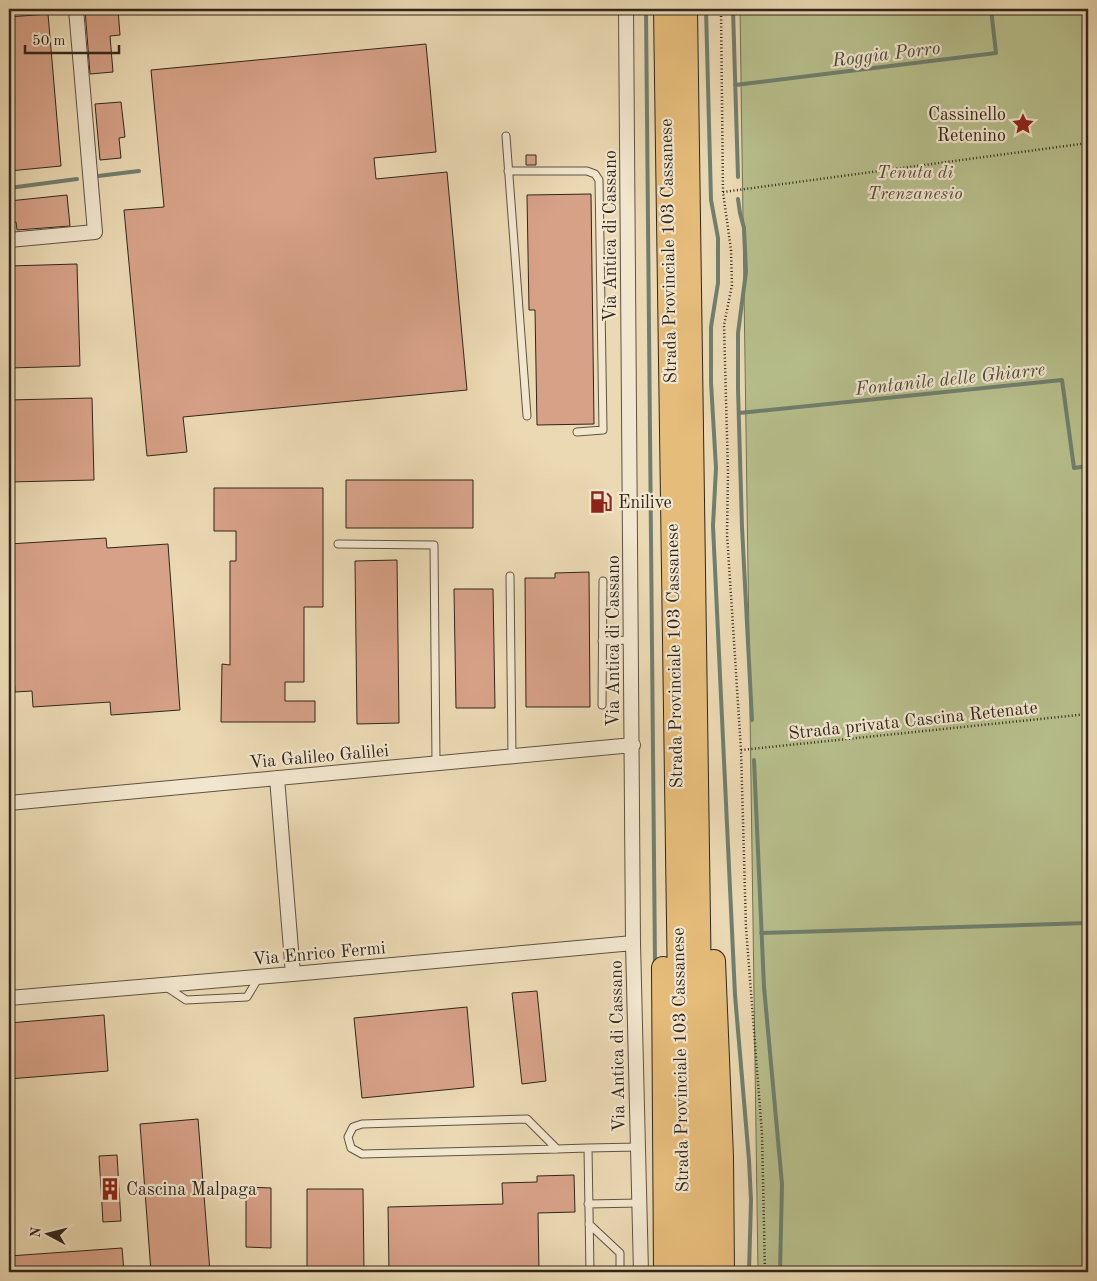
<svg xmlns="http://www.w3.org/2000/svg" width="1097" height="1281" font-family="'Old Standard TT',serif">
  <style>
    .green { fill: #b7bf8c; stroke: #737254 }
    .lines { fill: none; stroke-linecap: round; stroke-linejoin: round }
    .stream { stroke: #6f7f6f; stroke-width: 4 }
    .building { fill: #d7a187; stroke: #2f261c }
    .service-casing { stroke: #5e5342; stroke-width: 9 }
    .minor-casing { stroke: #5e5342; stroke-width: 16 }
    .trunk-casing { stroke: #2f261c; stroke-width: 24 }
    .path { stroke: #2f261c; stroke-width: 2.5; stroke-dasharray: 1 2.5; stroke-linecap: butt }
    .service { stroke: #f2e6ce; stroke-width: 7 }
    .minor { stroke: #f2e6ce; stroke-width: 14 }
    .trunk { stroke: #e6bc7a; stroke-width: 22 }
    .labels { text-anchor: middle; stroke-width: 4.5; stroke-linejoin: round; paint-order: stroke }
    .poi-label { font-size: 18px; fill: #2f261c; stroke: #f2e6ce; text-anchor: start }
    .park-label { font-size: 18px; font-style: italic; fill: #514c38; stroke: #f2e6ce }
    .street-label { font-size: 18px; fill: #2f261c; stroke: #f2e6ce }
    .water-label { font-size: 19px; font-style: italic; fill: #4a4b3e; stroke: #f2e6ce }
  </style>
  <rect width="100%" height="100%" fill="#ebd9b3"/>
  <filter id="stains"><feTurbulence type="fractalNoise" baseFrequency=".004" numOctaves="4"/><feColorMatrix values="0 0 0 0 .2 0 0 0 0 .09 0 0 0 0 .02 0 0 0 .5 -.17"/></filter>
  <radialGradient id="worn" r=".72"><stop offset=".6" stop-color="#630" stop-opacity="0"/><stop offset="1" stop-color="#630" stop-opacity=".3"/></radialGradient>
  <path class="green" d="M740,9h348v1263h-330z"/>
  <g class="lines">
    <path class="stream" d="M646,9l9,955
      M706,9l5,191 7,38v45l-7,44v55l5,86 -3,58 22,469 14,165 2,40 -2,72
      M733,9l5,168
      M735,85l261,-32 -5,-44
      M98,176l41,-5
      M9,188l68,-9
      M738,199l2,14 4,15 2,44 -8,61v56l4,138 10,193
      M739,413l323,-33 12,88 14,-2
      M754,760l10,227 18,197 -2,88
      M761,933l327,-10"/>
  </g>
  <path class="building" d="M85,9h33l2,26 -10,1 3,36 -23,2z
    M48,14l13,152 -52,5v-154z
    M426,44l10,108 -62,6 2,21 71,-7 20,218 -284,27 4,35 -40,4 -23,-246 40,-3 -13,-137z
    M121,102l4,35 -6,1 2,20 -21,2 -5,-56z
    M526,155h10v10h-10z
    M591,194l3,230 -57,1 -2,-115h-6l-2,-115z
    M67,195l3,31 -53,4 -1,-8 -7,1v-22z
    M77,264l3,102 -71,2v-102z
    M92,398l2,82 -85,2v-82z
    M346,480h127v48h-127z
    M214,488h109v119h-19v75h-19v19h30v21h-94l1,-58 8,1v-104h6v-30h-22z
    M106,538l1,10 61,-4 12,166 -69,5 -1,-13 -77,5 -1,-16 -17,1 -6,-94v-54z
    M397,560l2,163 -42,1 -2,-163z
    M589,572l1,135h-64l-1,-129h30v-5z
    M454,589h39l2,119h-39z
    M537,991l9,90 -24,3 -10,-91z
    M467,1007l7,80 -112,11 -8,-80z
    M104,1015l4,56 -99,8v-56z
    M198,1119l12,153h-59l-11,-148z
    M117,1155l4,66 -18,1 -4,-66z
    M574,1175l1,37 -37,1 1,59h-150l-1,-65 115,-3 -1,-21 35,-1v-6z
    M246,1187l25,1v60l-25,-1z
    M307,1189h56l1,83h-57z
    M122,1248l2,24h-115v-16z"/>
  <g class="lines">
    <defs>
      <path id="service" d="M506,136l21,280
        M508,171h79l8,3 4,6 4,250 -26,2
        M338,544l96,1 2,218
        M510,576l2,180
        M602,641l30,-1
        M602,705l1,-124
        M165,986l21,14 61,-3 12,-20
        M588,1148l50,-1
        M557,1149l-30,-30 -165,5 -9,3 -5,10 3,11 11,6 195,-5 31,-1 2,124
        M588,1204l51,-1
        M589,1224l31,29v19"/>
      <path id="minor" d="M626,9l7,934 8,329
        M9,240l86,-8 -19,-223
        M277,778l16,196
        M9,803l624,-58
        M9,998l284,-24 340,-31"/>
      <path id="trunk" d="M665,9l18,1263
        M686,9l18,1263
        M714,961l8,196 1,115
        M663,968l2,304"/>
    </defs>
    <use href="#service" class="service-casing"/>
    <use href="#minor" class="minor-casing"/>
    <use href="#trunk" class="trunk-casing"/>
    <path class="path" d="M721,9l2,183 8,58 1,35 -8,40 4,149 -1,60 14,216 5,178 16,206 3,138
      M723,192l365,-49
      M741,750l347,-36"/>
    <use href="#service" class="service"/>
    <use href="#minor" class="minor"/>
    <use href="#trunk" class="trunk"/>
  </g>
  <defs>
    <symbol id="sight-bare" viewBox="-9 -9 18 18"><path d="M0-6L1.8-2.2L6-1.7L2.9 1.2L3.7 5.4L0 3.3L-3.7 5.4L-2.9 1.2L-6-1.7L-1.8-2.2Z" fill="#8f2418" stroke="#f2e6ce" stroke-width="2.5" paint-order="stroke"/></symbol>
    <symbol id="fuel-bare" viewBox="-9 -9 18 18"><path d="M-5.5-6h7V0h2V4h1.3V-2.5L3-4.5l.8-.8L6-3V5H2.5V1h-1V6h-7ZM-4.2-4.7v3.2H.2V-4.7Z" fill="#8f2418" stroke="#f2e6ce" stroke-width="2.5" paint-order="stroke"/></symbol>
    <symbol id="building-bare" viewBox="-9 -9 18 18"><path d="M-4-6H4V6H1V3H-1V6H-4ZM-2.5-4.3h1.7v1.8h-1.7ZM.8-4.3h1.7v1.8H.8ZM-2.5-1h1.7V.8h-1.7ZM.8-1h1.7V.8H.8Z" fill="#8f2418" stroke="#f2e6ce" stroke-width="2.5" paint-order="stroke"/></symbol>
  </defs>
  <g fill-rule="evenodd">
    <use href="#sight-bare" x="1007" y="108" width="32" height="32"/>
    <use href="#fuel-bare" x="585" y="486" width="32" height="32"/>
    <use href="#building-bare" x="94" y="1173" width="32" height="32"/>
  </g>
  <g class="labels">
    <g class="poi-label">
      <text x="1006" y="120" text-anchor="end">Cassinello<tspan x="1006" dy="21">Retenino</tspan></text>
      <text x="618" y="508">Enilive</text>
      <text x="126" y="1195">Cascina Malpaga</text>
    </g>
    <g class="park-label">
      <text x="915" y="178">Tenuta di<tspan x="915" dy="21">Trenzanesio</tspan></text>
    </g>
    <g class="street-label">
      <text transform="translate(610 236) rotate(-90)" y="6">Via Antica di Cassano</text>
      <text transform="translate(668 251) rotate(-91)" y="6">Strada Provinciale 103 Cassanese</text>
      <text transform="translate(613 641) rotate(-90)" y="6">Via Antica di Cassano</text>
      <text transform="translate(674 656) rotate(-91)" y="6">Strada Provinciale 103 Cassanese</text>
      <text transform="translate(913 720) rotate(-6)" y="6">Strada privata Cascina Retenate</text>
      <text transform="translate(319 756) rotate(-5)" y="6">Via Galileo Galilei</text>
      <text transform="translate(319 953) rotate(-5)" y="6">Via Enrico Fermi</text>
      <text transform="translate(617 1046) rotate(-91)" y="6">Via Antica di Cassano</text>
      <text transform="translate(680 1060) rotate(-91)" y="6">Strada Provinciale 103 Cassanese</text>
    </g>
    <g class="water-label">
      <text transform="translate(886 53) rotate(-7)" y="7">Roggia Porro</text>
      <text transform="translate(950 378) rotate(-6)" y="7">Fontanile delle Ghiarre</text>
    </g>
  </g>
  <rect width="1097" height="1281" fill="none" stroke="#ebd9b3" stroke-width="30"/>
  <rect x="10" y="10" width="1077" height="1261" fill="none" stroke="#2f261c" stroke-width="2.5"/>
  <rect x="15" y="15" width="1067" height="1251" fill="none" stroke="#2f261c"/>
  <g transform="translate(48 1234) rotate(277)" stroke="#f2e6ce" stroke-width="4" paint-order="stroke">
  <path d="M0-4L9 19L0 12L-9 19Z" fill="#2f261c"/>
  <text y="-8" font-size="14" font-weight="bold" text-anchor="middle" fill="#2f261c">N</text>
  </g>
  <path d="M25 45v8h94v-8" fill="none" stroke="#2f261c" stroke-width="2.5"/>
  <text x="32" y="45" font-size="15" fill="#2f261c" stroke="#f2e6ce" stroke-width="4" paint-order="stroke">50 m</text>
  <rect width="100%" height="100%" filter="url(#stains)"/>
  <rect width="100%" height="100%" fill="url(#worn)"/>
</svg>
